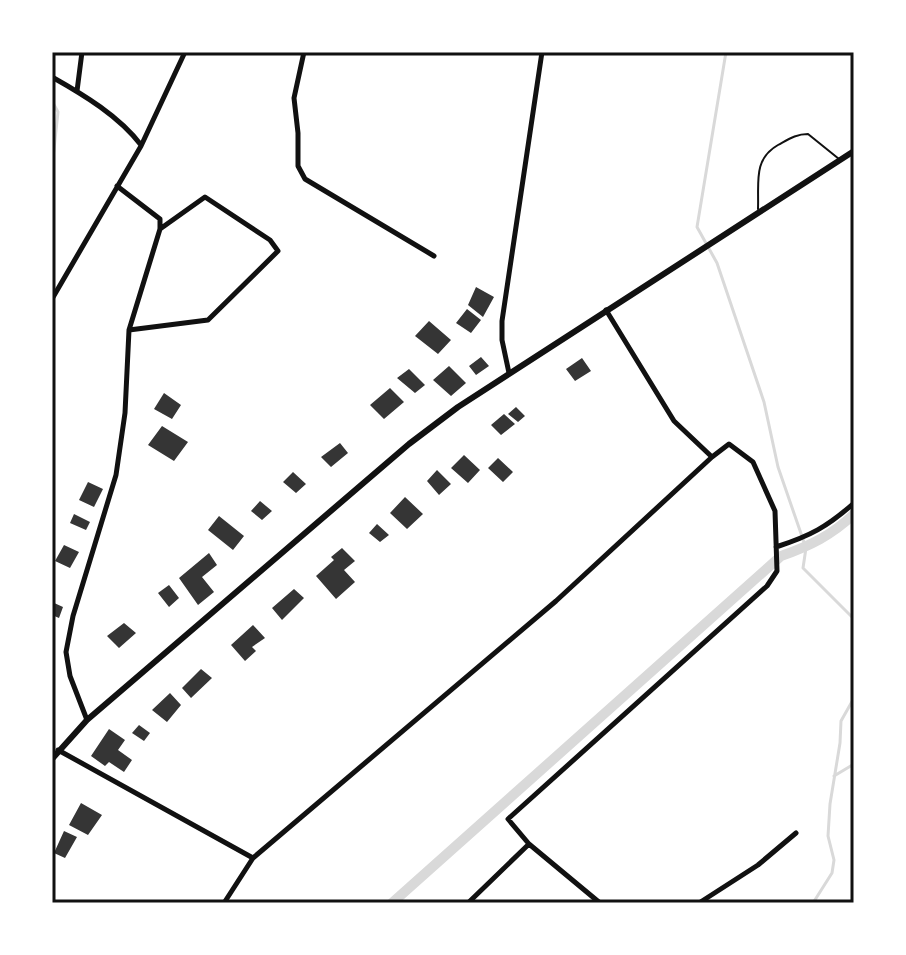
<svg xmlns="http://www.w3.org/2000/svg" width="906" height="955" font-family="'IBM Plex Sans',sans-serif">
  <style>
    .lines { fill: none; stroke-linecap: round; stroke-linejoin: round }
    .stream { stroke: #d9d9d9; stroke-width: 3 }
    .canal { stroke: #d9d9d9; stroke-width: 10 }
    .building { fill: #353535 }
    .service { stroke: #111; stroke-width: 2 }
    .minor { stroke: #111; stroke-width: 5 }
    .secondary { stroke: #111; stroke-width: 6 }
    .neatline { fill: none; stroke: #111; stroke-width: 3 }
  </style>
  <rect width="100%" height="100%" fill="#fff"/>
  <g class="lines">
    <path class="stream" d="M726,52l-29,175 20,36 47,139 14,65 28,81 -3,20 51,51
      M52,101l6,11 -6,55
      M52,188v46
      M834,776l20,-12
      M813,903l19,-30 2,-13 -6,-24 2,-32 10,-61 1,-22 13,-23"/>
    <path class="canal" d="M392,903l389,-347c29,-10 51,-21 73,-42"/>
  </g>
  <path class="building" d="M476,287l18,10 -11,20 -15,-12z
    M467,309l14,11 -10,13 -15,-10z
    M429,321l22,19 -13,14 -23,-18z
    M481,357l8,9 -13,9 -7,-9z
    M582,358l9,13 -16,10 -9,-12z
    M449,366l17,17 -15,13 -18,-16z
    M409,369l16,16 -10,8 -18,-15z
    M390,388l14,14 -20,17 -14,-14z
    M164,393l17,12 -9,14 -18,-10z
    M516,407l9,9 -7,6 -10,-8z
    M504,414l11,10 -14,11 -10,-10z
    M162,426l26,16 -14,19 -26,-16z
    M340,443l8,10 -17,14 -10,-10z
    M464,455l16,15 -12,13 -17,-15z
    M498,458l15,14 -10,10 -15,-14z
    M437,470l14,14 -12,11 -12,-14z
    M293,472l13,12 -10,9 -13,-11z
    M88,482l15,7 -9,18 -15,-7z
    M405,497l18,17 -16,15 -17,-16z
    M260,501l12,10 -10,9 -11,-9z
    M74,514l16,8 -4,8 -16,-7z
    M219,516l25,20 -11,14 -25,-20z
    M377,524l12,11 -9,7 -11,-9z
    M64,545l15,7 -9,16 -15,-7z
    M342,548l13,13 -11,9 11,12 -19,17 -20,-23 18,-16 -3,-3z
    M209,553l8,12 -15,12 12,15 -16,13 -19,-27z
    M169,585l10,13 -10,9 -11,-14z
    M294,589l10,9 -22,22 -10,-12z
    M52,602l11,5 -4,11 -7,-3z
    M124,623l12,10 -17,15 -12,-12z
    M253,625l12,13 -13,9 4,4 -11,10 -14,-16z
    M201,669l11,9 -21,20 -9,-10z
    M170,693l11,12 -14,17 -15,-12z
    M139,725l11,8 -6,8 -12,-8z
    M109,729l16,11 -7,10 14,10 -8,12 -15,-10 -4,4 -14,-10z
    M81,803l21,12 -14,20 -19,-10z
    M64,831l13,6 -12,21 -11,-5z"/>
  <g class="lines">
    <path class="service" d="M758,209c1,-26 -5,-50 20,-64 11,-6 18,-11 30,-11l31,25"/>
    <path class="minor" d="M304,52l-10,46 4,35v33l7,13 129,77
      M52,77c32,18 67,39 89,68
      M77,91l5,-39
      M52,299l89,-153 44,-94
      M129,330l79,-10 70,-69 -8,-11 -65,-43 -45,32
      M509,373l-7,-33v-19l40,-269
      M776,547c34,-11 51,-20 78,-44
      M87,720l-17,-44 -4,-24 7,-36 43,-141 9,-62 4,-83 31,-101v-10l-43,-33
      M58,750l195,108
      M529,844l71,59
      M224,903l29,-45 303,-257 156,-144 -38,-36 -68,-111
      M468,903l61,-59 -21,-25 259,-233 10,-15 -2,-60 -22,-49 -24,-18 -17,13
      M699,903l59,-38 38,-32"/>
    <path class="secondary" d="M52,759l35,-39 322,-276 49,-37 396,-256"/>
  </g>
  <rect width="906" height="955" fill="none" stroke="#ffffff" stroke-width="108"/>
  <rect x="54" y="54" width="798" height="847" class="neatline"/>
</svg>
